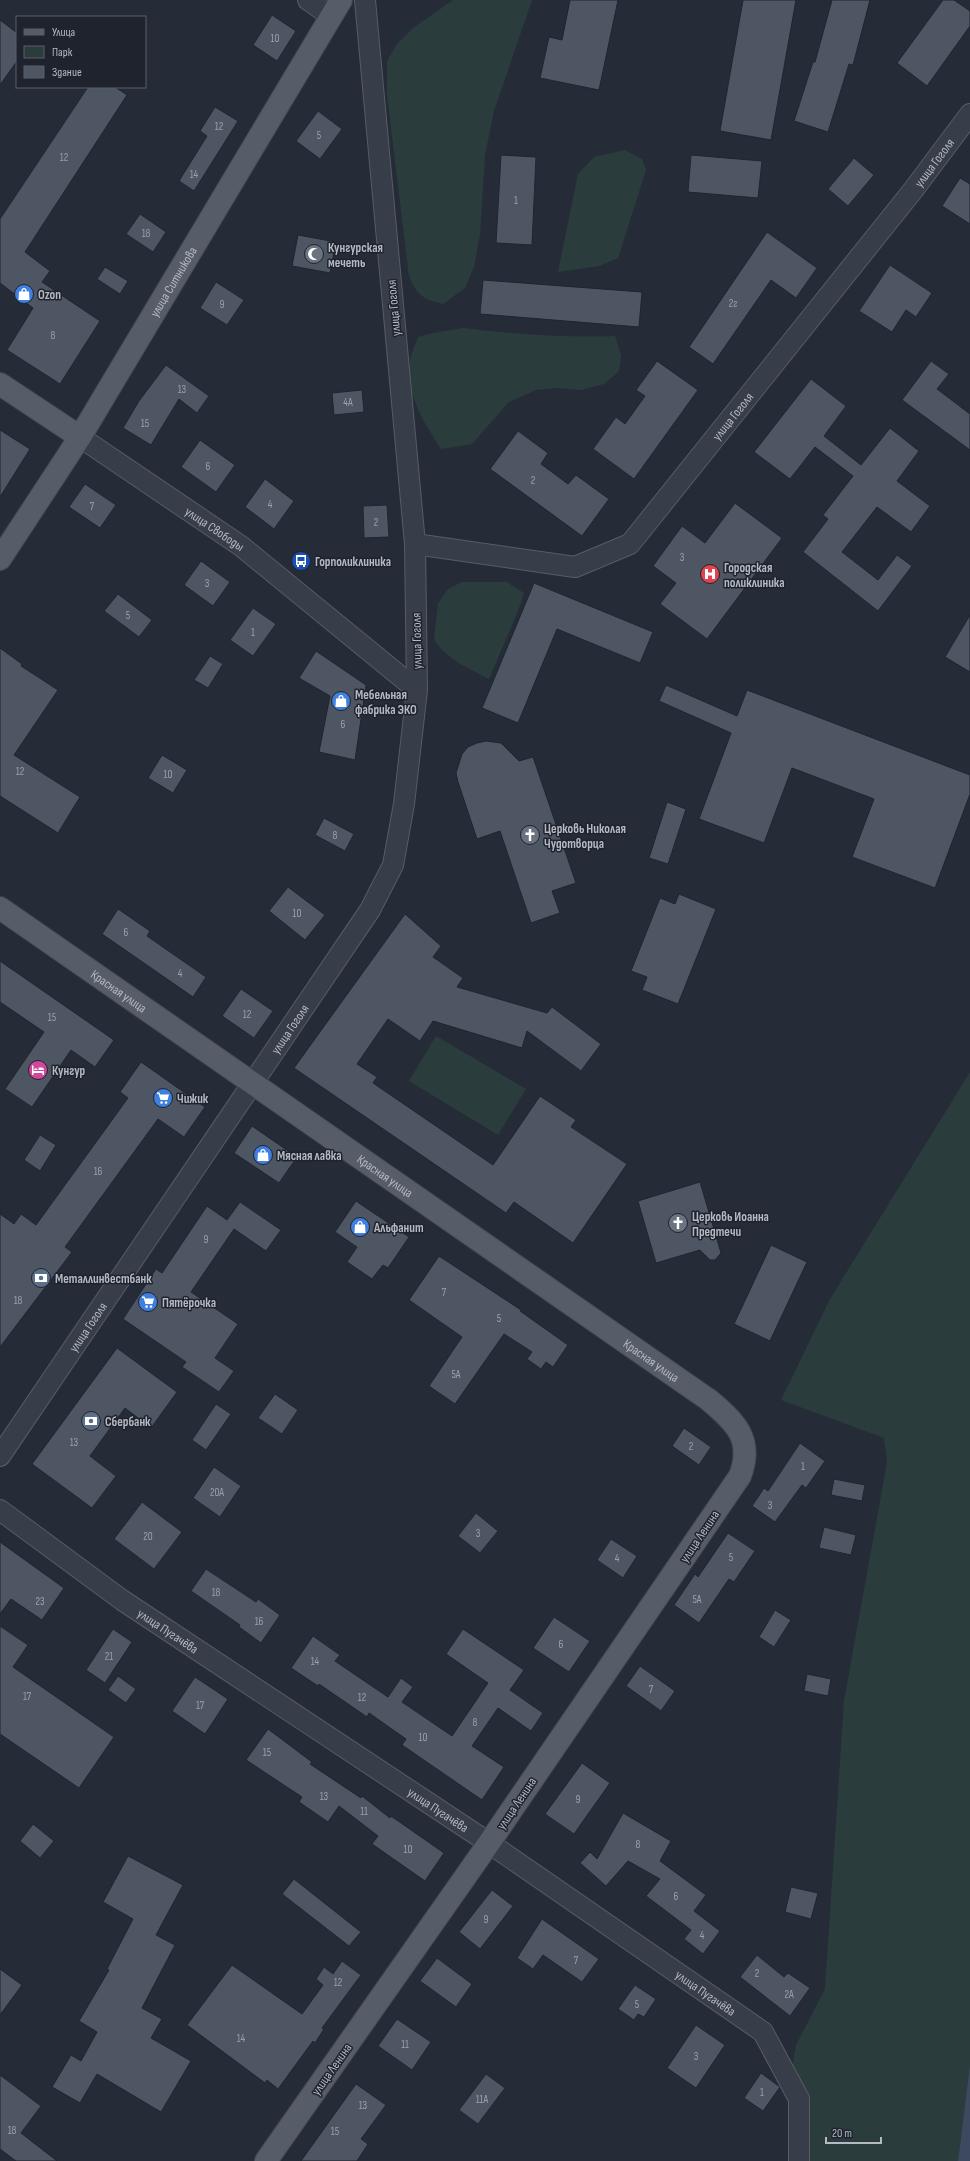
<svg xmlns="http://www.w3.org/2000/svg" width="970" height="2161" font-family="'Sofia Sans Condensed',sans-serif">
  <style>
    .green { fill: #2b3c3d }
    .water { fill: #3d495f }
    .building { fill: #4e5663; stroke: #20252f }
    .lines { fill: none; stroke-linecap: round; stroke-linejoin: round }
    .minor-casing { stroke: #575c66; stroke-width: 22 }
    .major-casing { stroke: #424751; stroke-width: 24 }
    .minor { stroke: #383e49; stroke-width: 20 }
    .major { stroke: #575d68; stroke-width: 22 }
    .labels { text-anchor: middle; stroke-width: 3; stroke-linejoin: round; paint-order: stroke }
    .number-label { font-size: 11px; fill: #9aa0ac }
    .street-label { font-size: 13px; fill: #b4b9c4; stroke: #1e232d }
    .poi-label { font-size: 13px; font-weight: bold; fill: #b4b9c4; stroke: #1e232d; text-anchor: start }
  </style>
  <rect width="100%" height="100%" fill="#252c38"/>
  <path class="green" d="M453,0h79l-38,111 -9,44 -5,80 -6,32 -9,21 -22,16c-20,-5 -26,-8 -34,-28l-22,-181v-33l9,-17 17,-17z
    M625,150l17,9 4,11 -28,88 -19,8 -41,6 20,-98 16,-17z
    M463,328c51,6 100,10 152,8l6,20 -2,15 -15,13 -23,6 -22,-2 -23,2 -27,12 -37,42 -31,5c-15,-23 -31,-48 -32,-76 -1,-12 5,-25 9,-36l15,-4z
    M462,582h45l17,11 -6,18 -29,68c-21,-11 -41,-19 -55,-39l4,-37 10,-14z
    M436,1036l90,53 -28,46 -89,-54z
    M970,1072v992l-12,97h-160l-6,-94 4,-22 29,-56 19,-288 43,-239 -3,-24 -103,-38 49,-101z"/>
  <path class="water" d="M970,2064v97h-12z"/>
  <path class="building" d="M570,0h48l-19,90 -59,-12 9,-41 13,3z
    M743,0h53l-25,140 -51,-9z
    M832,0h38l-17,65 -4,-1 -21,68 -34,-11 19,-59h2z
    M943,0h11l16,11v15l-43,60 -30,-23z
    M272,15l24,16 -19,30 -24,-16z
    M0,20l17,13v28l-17,24z
    M88,87h27l12,8 -102,157 25,19 -8,11 58,39 -40,63 -53,-34 26,-42 -33,-25v-64z
    M215,107l23,14 -44,70 -15,-10 28,-45 -7,-5z
    M318,111l24,18 -22,30 -24,-18z
    M501,155l35,2 -4,88 -36,-2z
    M691,155l71,6 -4,37 -70,-6z
    M854,158l20,17 -26,31 -20,-17z
    M960,178l10,6v40l-28,-18z
    M140,214l26,18 -13,20 -27,-18z
    M767,232l50,36 -21,30 -25,-18 -58,84 -24,-17z
    M298,235l38,7 -6,31 -38,-7z
    M890,265l42,28 -16,24 -10,-7 -14,22 -33,-21z
    M105,267l23,14 -8,13 -23,-15z
    M483,280l159,12 -3,35 -159,-13z
    M216,282l28,18 -17,25 -27,-17z
    M657,361l41,29 -64,89 -41,-30 23,-32 9,7 20,-28 -9,-6z
    M931,361l18,13 -12,15 33,25v36l-68,-50z
    M166,365l43,31 -12,17 -18,-14 -28,46 -28,-17 16,-27z
    M811,379l35,27 -22,30 37,29 29,-37 29,23 -22,30 33,25 -19,26 -34,-25 -35,45 36,28 19,-25 15,11 -34,45 -75,-59 25,-33 -5,-4 30,-39 -38,-29 -25,32 -36,-27z
    M362,390l2,22 -30,3 -2,-22z
    M0,430l30,19 -30,48z
    M518,431l30,22 -7,11 27,20 8,-9 33,24 -27,37 -92,-67z
    M200,440l35,25 -19,27 -35,-25z
    M265,479l29,22 -20,28 -29,-22z
    M85,484l31,21 -16,23 -31,-21z
    M735,503l47,35 -75,101 -47,-35 16,-21 -23,-17 29,-40 23,17z
    M387,505l2,32 -25,1 -1,-32z
    M201,561l29,21 -17,24 -29,-21z
    M534,583l119,49 -13,31 -83,-34 -39,94 -36,-15z
    M118,594l34,26 -13,17 -35,-26z
    M253,608l23,16 -23,32 -23,-16z
    M970,615v57l-25,-15z
    M0,648l22,16 -1,2 37,24 -44,65 66,42 -22,36 -58,-37z
    M316,651l50,34 -11,75 -36,-8 11,-56 -31,-18z
    M210,656l13,8 -15,24 -14,-8z
    M666,685l71,31 10,-26 223,85v19l-35,94 -83,-31 22,-58 -82,-31 -28,75 -65,-24 32,-86 -72,-32z
    M486,741l15,2 18,18 14,-4 43,126 -24,8 8,22 -29,10 -31,-92 -23,8 -19,-57 -2,-9 6,-19 6,-7 9,-4z
    M162,755l25,15 -14,23 -25,-15z
    M667,802l19,7 -18,55 -19,-6z
    M324,818l30,16 -9,17 -30,-16z
    M288,887l37,28 -20,25 -36,-29z
    M679,894l37,15 -38,95 -36,-14 5,-13 -16,-6 29,-73 15,6z
    M118,909l32,22 -3,5 59,41 -13,20 -91,-63z
    M405,914l36,32 -8,11 30,21 -6,9 90,26 5,-6 49,37 -20,27 -54,-40 -5,17 -89,-27 -13,20 -32,-22 -31,45 20,13 -4,6 120,82 47,-69 36,24 -5,7 56,37 -54,79 -59,-41 -8,11 -212,-145z
    M0,961l114,79 -19,27 -24,-17 -39,57 -27,-18 39,-57 -44,-30z
    M241,989l32,22 -19,27 -32,-22z
    M141,1062l64,45 -21,30 -26,-18 -93,128 7,5 -72,95v-133l14,10 7,-10 15,11 92,-127 -8,-6z
    M252,1126l45,31 -18,26 -45,-30z
    M40,1135l16,10 -16,26 -16,-11z
    M700,1182l21,71 -6,7h-5l-10,-10 -44,13 -18,-62z
    M356,1201l53,36 -21,31 -5,-3 -11,14 -25,-17 10,-15 -22,-15z
    M240,1202l41,28 -15,21 -32,-22 -43,63 47,32 -23,34 19,13 -15,21 -37,-25 4,-5 -63,-43 33,-50 6,4 45,-67 20,14z
    M771,1245l36,17 -37,79 -36,-17z
    M439,1256l82,54 -1,1 48,34 -15,22 -7,-5 -5,7 -14,-10 5,-7 -28,-18 -49,70 -26,-18 33,-49 -53,-37z
    M117,1348l60,44 -26,36 -26,-20 -35,48 26,20 -24,32 -60,-44z
    M275,1394l23,16 -16,24 -24,-16z
    M216,1404l15,10 -25,36 -14,-10z
    M684,1428l27,19 -12,18 -27,-19z
    M800,1443l25,18 -19,27 -4,-3 -27,37 -23,-16 12,-18 4,3z
    M214,1467l27,19 -21,31 -27,-19z
    M834,1479l31,6 -3,16 -31,-6z
    M142,1502l40,30 -28,37 -40,-30z
    M476,1513l22,18 -18,22 -22,-17z
    M824,1527l32,8 -5,20 -32,-7z
    M728,1533l27,18 -21,31 -5,-3 -30,44 -25,-18 21,-31 3,3z
    M611,1539l26,17 -14,22 -26,-18z
    M0,1542l64,46 -22,32 -31,-21 -11,15z
    M206,1569l50,33 2,-3 22,16 -19,28 -22,-16 1,-2 -49,-34z
    M775,1610l16,10 -17,27 -15,-10z
    M554,1617l36,24 -21,31 -36,-24z
    M0,1626l28,19 -15,22 101,70 -35,51 -79,-54z
    M113,1629l19,13 -27,41 -19,-13z
    M463,1629l61,41 -14,20 33,23 -12,18 -33,-23 -26,38 32,21 -22,33 -80,-55 4,-6 -37,-26 -2,4 -48,-33 -1,2 -27,-18 22,-32 27,19 -5,6 53,36 13,-19 12,9 -11,15 50,34 36,-53 -42,-29z
    M640,1666l35,25 -14,20 -35,-25z
    M807,1674l24,5 -3,17 -24,-5z
    M118,1676l18,13 -10,14 -18,-13z
    M195,1677l33,22 -23,35 -33,-23z
    M268,1729l44,33 -2,2 51,34 1,-2 28,22 1,-2 53,37 -19,28 -53,-37 6,-8 -39,-30 -11,16 -29,-20 3,-5 -56,-37z
    M582,1763l28,20 -36,51 -29,-20z
    M623,1813l48,28 -11,20 46,34 -12,16 26,20 -17,23 -19,-15 7,-9 -45,-34 14,-17 -32,-18 -22,25 -26,-23 10,-11 7,7z
    M33,1824l21,17 -14,17 -20,-17z
    M128,1856l55,29 -27,50 19,10 -33,63 20,11 -11,19 40,23 -30,51 -64,-38 -17,29 -28,-16 19,-32 10,6 16,-29 -18,-11 30,-51 -2,-1 26,-50 -30,-17z
    M294,1879l67,53 -12,14 -67,-52z
    M791,1887l27,6 -7,26 -26,-7z
    M492,1890l21,16 -33,43 -21,-17z
    M542,1919l57,40 -17,23 -39,-27 -10,14 -16,-11z
    M757,1955l27,22 4,-4 22,15 -20,28 -50,-39z
    M437,1958l35,26 -16,23 -36,-26z
    M342,1961l19,14 -39,53 2,1 -9,14 -2,-2 -35,48 -11,-9 -2,3 -78,-58 45,-60 70,49 21,-29 -7,-6 8,-12 9,7z
    M0,1969l22,16 -22,30z
    M635,1985l21,14 -12,18 -6,-3 -4,6 -16,-11z
    M397,2019l34,23 -19,28 -34,-24z
    M696,2025l29,20 -29,43 -29,-20z
    M761,2073l19,14 -17,24 -19,-13z
    M486,2074l19,14 -27,36 -19,-14z
    M0,2075l41,31 -20,27 36,28h-41l-16,-12z
    M356,2084l30,21 -25,34 7,5 -11,17h-56z"/>
  <g class="lines">
    <defs>
      <g id="minor">
        <path d="M308,0l23,16"/>
        <path id="s1" d="M80,437l161,109 176,144"/>
        <path id="s2" d="M415,544l160,23 55,-23 284,-355 56,-75"/>
        <path id="s3" d="M0,1456l370,-546 23,-45 11,-61 13,-114 -2,-146 -50,-544"/>
        <path id="s4" d="M0,1510l122,90 367,243 274,189 36,67v62"/>
      </g>
      <g id="major">
        <path d="M0,384l80,53"/>
        <path id="s5" d="M0,559l80,-122 261,-437"/>
        <path id="s6" d="M0,908l709,492c26,22 45,39 31,76l-251,367 -223,318"/>
      </g>
    </defs>
    <use href="#minor" class="minor-casing"/>
    <use href="#major" class="major-casing"/>
    <use href="#minor" class="minor"/>
    <use href="#major" class="major"/>
  </g>
  <defs>
    <symbol id="mosque-disc" viewBox="-11 -11 22 22"><circle r="9.5" fill="#6b7280" stroke="#1e232d"/><path d="M3.5-4.9A6 6 0 1 0 3.5 4.9A5 5 0 1 1 3.5-4.9Z" fill="#fff"/></symbol>
    <symbol id="shop-disc" viewBox="-11 -11 22 22"><circle r="9.5" fill="#3f7fe0" stroke="#1e232d"/><path d="M-5-2.5h2.3a2.7 3.5 0 0 1 5.4 0H5L5.5 6h-11ZM-1.5-2.5h3a1.5 2.3 0 0 0-3 0Z" fill="#fff"/></symbol>
    <symbol id="bus-disc" viewBox="-11 -11 22 22"><circle r="9.5" fill="#1a4fb4" stroke="#1e232d"/><path d="M-5-6H5V4H4V6H2V4H-2V6H-4V4H-5ZM-3.5-4V0h7V-4ZM-3.5 1.2v1.5H-2V1.2ZM2 1.2v1.5H3.5V1.2Z" fill="#fff"/></symbol>
    <symbol id="hospital-disc" viewBox="-11 -11 22 22"><circle r="9.5" fill="#e0444e" stroke="#1e232d"/><path d="M-5-5h3v3.5h4V-5h3V5h-3V1.5h-4V5h-3Z" fill="#fff"/></symbol>
    <symbol id="church-disc" viewBox="-11 -11 22 22"><circle r="9.5" fill="#6b7280" stroke="#1e232d"/><path d="M-1.2-6h2.4v3.5h3.3v2.4h-3.3V6h-2.4V-.1h-3.3v-2.4h3.3Z" fill="#fff"/></symbol>
    <symbol id="hotel-disc" viewBox="-11 -11 22 22"><circle r="9.5" fill="#d1479c" stroke="#1e232d"/><path d="M-6-4.5h1.5V1H6V5H4.5V3h-9V5H-6ZM-4 0a1.8 1.8 0 1 1 3.6 0ZM.5 0V-2.5h3Q6-2.5 6 0Z" fill="#fff"/></symbol>
    <symbol id="supermarket-disc" viewBox="-11 -11 22 22"><circle r="9.5" fill="#3f7fe0" stroke="#1e232d"/><path d="M-6-5.5h2.5l.6 2H6L4.5 2H-2.5L-4.4-4H-6ZM-1.5 3.2a1.3 1.3 0 1 0 .1 0ZM3 3.2a1.3 1.3 0 1 0 .1 0Z" fill="#fff"/></symbol>
    <symbol id="bank-disc" viewBox="-11 -11 22 22"><circle r="9.5" fill="#5c6f8a" stroke="#1e232d"/><path d="M-6-4H6V4H-6ZM0-2.3a2.3 2.3 0 1 0 0 4.6a2.3 2.3 0 1 0 0-4.6Z" fill="#fff"/></symbol>
  </defs>
  <g fill-rule="evenodd">
    <use href="#mosque-disc" x="303" y="243" width="22" height="22"/>
    <use href="#shop-disc" x="13" y="283" width="22" height="22"/>
    <use href="#bus-disc" x="290" y="550" width="22" height="22"/>
    <use href="#hospital-disc" x="699" y="563" width="22" height="22"/>
    <use href="#shop-disc" x="330" y="690" width="22" height="22"/>
    <use href="#church-disc" x="519" y="824" width="22" height="22"/>
    <use href="#hotel-disc" x="27" y="1059" width="22" height="22"/>
    <use href="#supermarket-disc" x="152" y="1087" width="22" height="22"/>
    <use href="#shop-disc" x="252" y="1144" width="22" height="22"/>
    <use href="#church-disc" x="667" y="1212" width="22" height="22"/>
    <use href="#shop-disc" x="349" y="1216" width="22" height="22"/>
    <use href="#bank-disc" x="30" y="1267" width="22" height="22"/>
    <use href="#supermarket-disc" x="137" y="1291" width="22" height="22"/>
    <use href="#bank-disc" x="80" y="1410" width="22" height="22"/>
  </g>
  <g class="labels">
    <g class="number-label">
      <text x="275" y="42">10</text>
      <text x="219" y="130">12</text>
      <text x="319" y="139">5</text>
      <text x="64" y="161">12</text>
      <text x="194" y="178">14</text>
      <text x="516" y="204">1</text>
      <text x="146" y="237">18</text>
      <text x="733" y="307">2г</text>
      <text x="222" y="308">9</text>
      <text x="53" y="339">8</text>
      <text x="182" y="393">13</text>
      <text x="348" y="406">4А</text>
      <text x="145" y="427">15</text>
      <text x="208" y="470">6</text>
      <text x="533" y="484">2</text>
      <text x="270" y="508">4</text>
      <text x="92" y="510">7</text>
      <text x="376" y="526">2</text>
      <text x="682" y="561">3</text>
      <text x="207" y="587">3</text>
      <text x="128" y="619">5</text>
      <text x="253" y="636">1</text>
      <text x="343" y="728">6</text>
      <text x="20" y="775">12</text>
      <text x="168" y="778">10</text>
      <text x="335" y="839">8</text>
      <text x="297" y="917">10</text>
      <text x="126" y="936">6</text>
      <text x="180" y="977">4</text>
      <text x="247" y="1018">12</text>
      <text x="52" y="1021">15</text>
      <text x="98" y="1175">16</text>
      <text x="206" y="1243">9</text>
      <text x="444" y="1296">7</text>
      <text x="18" y="1304">18</text>
      <text x="499" y="1322">5</text>
      <text x="456" y="1378">5А</text>
      <text x="74" y="1446">13</text>
      <text x="691" y="1450">2</text>
      <text x="803" y="1470">1</text>
      <text x="217" y="1496">20А</text>
      <text x="770" y="1509">3</text>
      <text x="478" y="1537">3</text>
      <text x="148" y="1540">20</text>
      <text x="731" y="1561">5</text>
      <text x="617" y="1562">4</text>
      <text x="216" y="1596">18</text>
      <text x="697" y="1603">5А</text>
      <text x="40" y="1605">23</text>
      <text x="259" y="1625">16</text>
      <text x="561" y="1648">6</text>
      <text x="109" y="1660">21</text>
      <text x="315" y="1665">14</text>
      <text x="651" y="1693">7</text>
      <text x="27" y="1700">17</text>
      <text x="362" y="1701">12</text>
      <text x="200" y="1709">17</text>
      <text x="475" y="1726">8</text>
      <text x="423" y="1741">10</text>
      <text x="267" y="1756">15</text>
      <text x="324" y="1800">13</text>
      <text x="578" y="1803">9</text>
      <text x="364" y="1815">11</text>
      <text x="638" y="1848">8</text>
      <text x="408" y="1853">10</text>
      <text x="676" y="1900">6</text>
      <text x="486" y="1923">9</text>
      <text x="702" y="1939">4</text>
      <text x="576" y="1964">7</text>
      <text x="757" y="1977">2</text>
      <text x="338" y="1986">12</text>
      <text x="789" y="1998">2А</text>
      <text x="637" y="2008">5</text>
      <text x="241" y="2042">14</text>
      <text x="405" y="2048">11</text>
      <text x="696" y="2060">3</text>
      <text x="762" y="2096">1</text>
      <text x="482" y="2103">11А</text>
      <text x="363" y="2109">13</text>
      <text x="12" y="2134">18</text>
      <text x="335" y="2135">15</text>
    </g>
    <g class="street-label">
      <text dy="5" stroke="none"><textPath href="#s2" startOffset="709">улица Гоголя</textPath></text>
      <text dy="5" stroke="none"><textPath href="#s5" startOffset="327">улица Ситникова</textPath></text>
      <text transform="translate(393 308) rotate(-95)" y="5">улица Гоголя</text>
      <text dy="5" stroke="none"><textPath href="#s2" startOffset="385">улица Гоголя</textPath></text>
      <text dy="5" stroke="none"><textPath href="#s1" startOffset="163">улица Свободы</textPath></text>
      <text transform="translate(416 641) rotate(-91)" y="5">улица Гоголя</text>
      <text dy="5" stroke="none"><textPath href="#s6" startOffset="145">Красная улица</textPath></text>
      <text dy="5" stroke="none"><textPath href="#s3" startOffset="516">улица Гоголя</textPath></text>
      <text dy="5" stroke="none"><textPath href="#s6" startOffset="469">Красная улица</textPath></text>
      <text dy="5" stroke="none"><textPath href="#s3" startOffset="156">улица Гоголя</textPath></text>
      <text dy="5" stroke="none"><textPath href="#s6" startOffset="793">Красная улица</textPath></text>
      <text transform="translate(699 1536) rotate(-56)" y="5">улица Ленина</text>
      <text dy="5" stroke="none"><textPath href="#s4" startOffset="207">улица Пугачёва</textPath></text>
      <text transform="translate(516 1803) rotate(-56)" y="5">улица Ленина</text>
      <text dy="5" stroke="none"><textPath href="#s4" startOffset="531">улица Пугачёва</textPath></text>
      <text dy="5" stroke="none"><textPath href="#s4" startOffset="855">улица Пугачёва</textPath></text>
      <text transform="translate(331 2069) rotate(-55)" y="5">улица Ленина</text>
    </g>
    <g class="poi-label">
      <text x="328" y="252">Кунгурская<tspan x="328" dy="15">мечеть</tspan></text>
      <text x="38" y="299">Ozon</text>
      <text x="315" y="566">Горполиклиника</text>
      <text x="724" y="572">Городская<tspan x="724" dy="15">поликлиника</tspan></text>
      <text x="355" y="699">Мебельная<tspan x="355" dy="15">фабрика ЭКО</tspan></text>
      <text x="544" y="833">Церковь Николая<tspan x="544" dy="15">Чудотворца</tspan></text>
      <text x="52" y="1075">Кунгур</text>
      <text x="177" y="1103">Чижик</text>
      <text x="277" y="1160">Мясная лавка</text>
      <text x="692" y="1221">Церковь Иоанна<tspan x="692" dy="15">Предтечи</tspan></text>
      <text x="374" y="1232">Альфанит</text>
      <text x="55" y="1283">Металлинвестбанк</text>
      <text x="162" y="1307">Пятёрочка</text>
      <text x="105" y="1426">Сбербанк</text>
    </g>
  </g>
  <rect x="16" y="16" width="130" height="72" fill="#1e232d" stroke="#5a5f69"/>
  <rect x="24" y="29" width="20" height="6" fill="#575d68" stroke="#5a5f69"/>
  <text x="52" y="36" font-size="12" fill="#b4b9c4">Улица</text>
  <rect x="24" y="46" width="20" height="12" fill="#2b3c3d" stroke="#5a5f69"/>
  <text x="52" y="56" font-size="12" fill="#b4b9c4">Парк</text>
  <rect x="24" y="66" width="20" height="12" fill="#4e5663" stroke="#5a5f69"/>
  <text x="52" y="76" font-size="12" fill="#b4b9c4">Здание</text>
  <path d="M826 2137v6h55v-6" fill="none" stroke="#b4b9c4" stroke-width="2"/>
  <text x="832" y="2137" font-size="12" fill="#b4b9c4" stroke="#1e232d" stroke-width="3" paint-order="stroke">20 m</text>
</svg>
